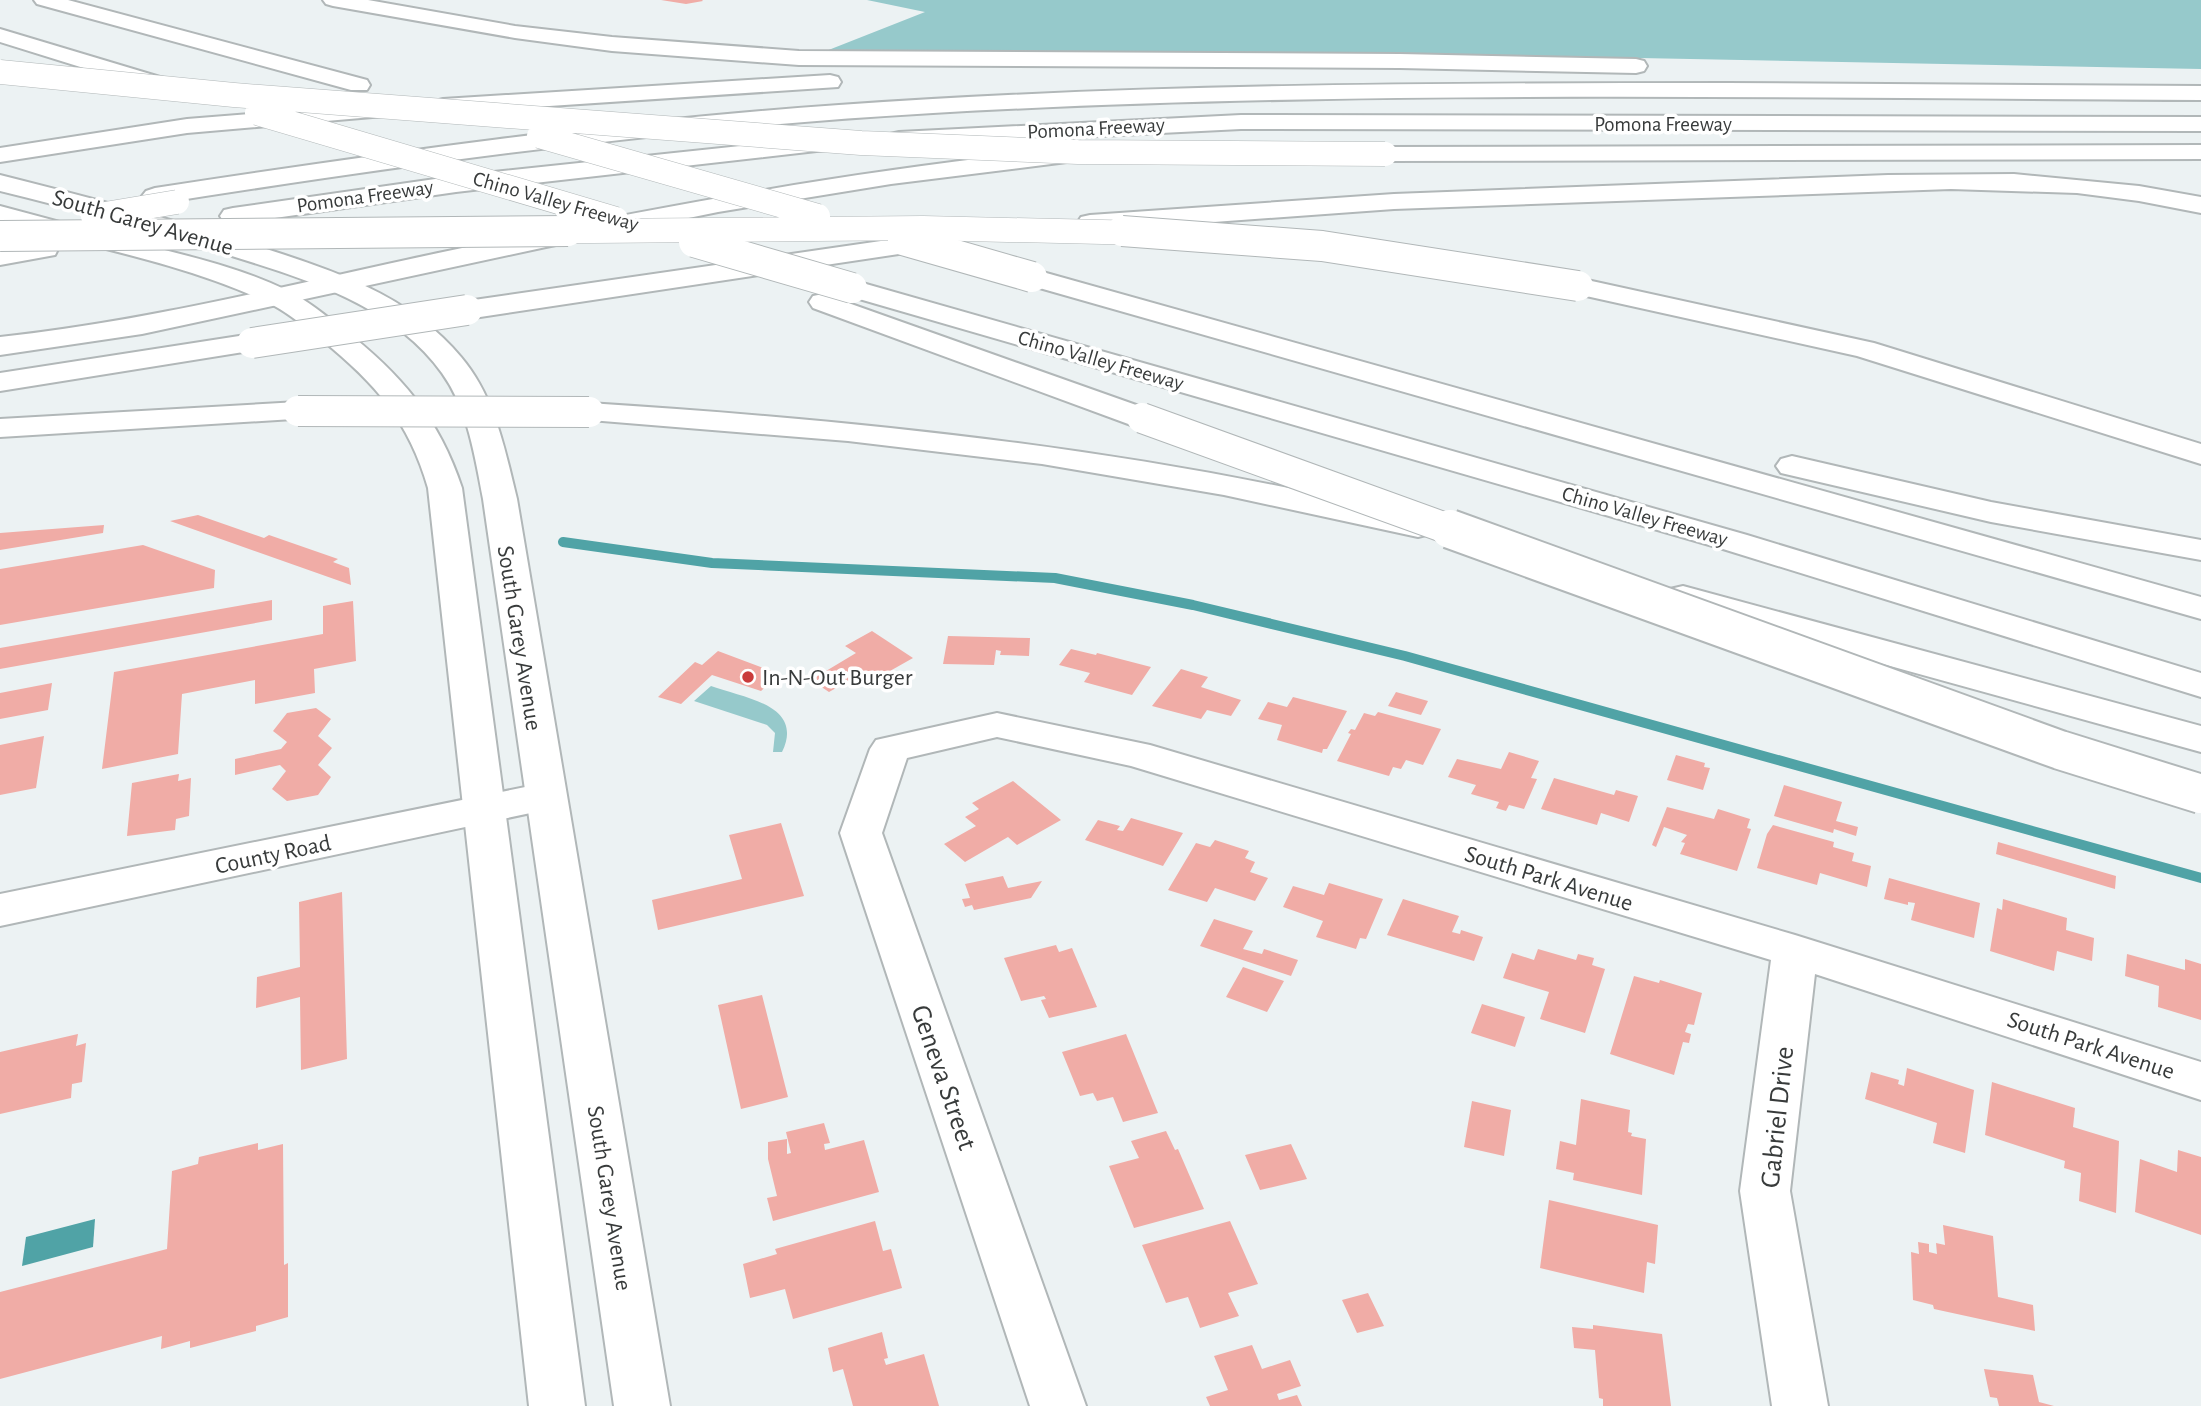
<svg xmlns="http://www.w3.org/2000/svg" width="2201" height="1406" font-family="'Alegreya Sans',sans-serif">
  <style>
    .green { fill: #96c9cb }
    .water { fill: #50a3a6 }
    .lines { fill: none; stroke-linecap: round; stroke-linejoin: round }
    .stream { stroke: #50a3a6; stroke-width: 10 }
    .building { fill: #f0aca6 }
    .minor-casing { stroke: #b1b7b8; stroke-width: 4 }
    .major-casing { stroke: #b1b7b8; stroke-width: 4 }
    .highway-casing { stroke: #b1b7b8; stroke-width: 4 }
    .minor { fill: #fff; fill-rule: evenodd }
    .major { fill: #fff; fill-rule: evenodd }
    .highway { fill: #fff; fill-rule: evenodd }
    .highway-bridge-far2-casing { stroke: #b1b7b8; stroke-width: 25; stroke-linecap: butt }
    .highway-bridge-far1-casing { stroke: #b1b7b8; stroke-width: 32; stroke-linecap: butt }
    .highway-bridge-casing { stroke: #b1b7b8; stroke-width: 42; stroke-linecap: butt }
    .highway-bridge-far2 { stroke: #fff; stroke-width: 24 }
    .highway-bridge-far1 { stroke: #fff; stroke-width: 30 }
    .highway-bridge { stroke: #fff; stroke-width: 38 }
    .poi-dot { fill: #ca3b3b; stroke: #fff; stroke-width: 2.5 }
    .labels { text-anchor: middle; stroke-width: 7; stroke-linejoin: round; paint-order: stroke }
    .far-street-label { font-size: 21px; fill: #383b3b; stroke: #fff }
    .street-label { font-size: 24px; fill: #383b3b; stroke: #fff }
    .poi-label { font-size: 24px; fill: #383b3b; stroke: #fff; text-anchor: start }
    .near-street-label { font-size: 28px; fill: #383b3b; stroke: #fff }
  </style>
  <rect width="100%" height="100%" fill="#ecf2f3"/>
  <path class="green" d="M867,0h1334v69l-815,-16 -560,-2 99,-39z
    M711,686c33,12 94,19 71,66h-9l2,-19 -8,-8 -73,-24z"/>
  <path class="water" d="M95,1219l-2,28 -71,19 4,-29z"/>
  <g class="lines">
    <path class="stream" d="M563,542l149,21 343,15 138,27 212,51 796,222"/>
  </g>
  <path class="building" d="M661,0h41l1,1 -17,3z
    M198,515l66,23 5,-3 69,24 -5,3 16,6 2,17 -181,-64z
    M104,525l-1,8 -103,17v-17z
    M143,545l72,25 -1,18 -214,37v-56z
    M272,600v20l-272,49v-21z
    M353,601l3,60 -42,8 1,24 -60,11v-24l-73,14 -4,60 -76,15 12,-97 209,-38v-28z
    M872,631l41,27 -39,22 -14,-9 -4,2 3,2 -30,17 -18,-12 45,-27 -11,-7z
    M948,636l82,2 -1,18 -29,-1 1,-4 -5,-1 -2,15 -51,-1z
    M1071,649l25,6 1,-2 54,14 -19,28 -48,-13 6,-9 -31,-8z
    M718,651l61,23 -18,17 -49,-16 -31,29 -23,-7 37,-35 7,3z
    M1181,669l27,8 -7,10 40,13 -10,16 -24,-6 -6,9 -49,-13z
    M52,683l-4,27 -48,9v-26z
    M1396,692l32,9 -7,14 -33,-9z
    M1293,697l54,14 -20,38h-4l-1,4 -45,-13 5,-15 -24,-6 10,-17 19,5z
    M316,708l15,11 -13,17 14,12 -14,17 13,12 -13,18 -31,6 -15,-12 14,-18 -6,-6 -45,10v-16l46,-10 6,-7 -14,-11 14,-18z
    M1378,712l63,17 -18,36 -17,-5 -5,9 -8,-2 -4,9 -52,-15 14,-27 -3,-1 3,-4 4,1 9,-17 11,3z
    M44,736l-8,52 -36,7v-50z
    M1509,752l30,9 -8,17 6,1 -13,30 -15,-4 -3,6 -10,-3 3,-6 -28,-8 5,-9 -28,-8 9,-18 44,10z
    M1676,755l29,8 -1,4 6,1 -7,22 -36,-10z
    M179,774l-1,7 13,-3 -2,38 -13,3 -1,11 -48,6 5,-53z
    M1554,778l60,17 2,-5 22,6 -9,26 -28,-9 -4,12 -56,-16z
    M1013,781l48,39 -44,25 -9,-8 -43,25 -21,-18 32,-18 -11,-9 14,-8 -7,-6z
    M1784,785l58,17 -6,19 22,6 -2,9 -22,-7 -1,4 -59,-17z
    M1667,807l47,12 4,-10 32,10 -3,9 4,1 -14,42 -57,-17 5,-11 -4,-1 6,-7 -23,-8 -8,20 -4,-2z
    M1131,818l52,15 -20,33 -78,-26 13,-20 22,6 -3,4 6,1z
    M781,823l23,73 -146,34 -6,-30 90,-21 -13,-44z
    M1773,825l61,17 -1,5 21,6 -2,8 19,5 -4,21 -47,-14 -3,12 -60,-17 10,-34z
    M1215,840l34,11 -4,7 10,4 -5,10 18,6 -13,23 -40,-13 -8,14 -39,-12 28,-47 14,4z
    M1998,842l118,34 -1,13 -119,-35z
    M1003,876l5,12 34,-7 -11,17 -57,12 -2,-5 -7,2 -3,-8 8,-1 -5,-14z
    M1889,878l91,25 -6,35 -63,-18 4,-17 -7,-1v3l-24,-6z
    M1329,883l54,16 -17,40 -6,-1 -4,11 -40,-12 7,-16 -40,-14 10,-21 31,9z
    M342,892l5,167 -46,11 -1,-73 -44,11 1,-31 43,-10 -1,-65z
    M1403,899l56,17 -7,16 8,2 1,-4 22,7 -9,24 -87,-26z
    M2003,899l64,19 -1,12 28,8 -2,23 -35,-10 -3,20 -64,-20 7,-43 5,2z
    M1214,919l39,12 -10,18 19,5 2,-5 34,11 -7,16 -91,-30z
    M1056,945l3,7 13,-4 25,59 -48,11 -8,-18 5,-1 -2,-3 -23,5 -17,-43z
    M1538,949l38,11 2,-6 16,4 -2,7 13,4 -20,64 -45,-14 9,-27 -46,-14 9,-25 22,7z
    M2127,954l58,16v-11l16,5v56l-43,-13 1,-21 -34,-10z
    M1243,967l41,14 -17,31 -41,-15z
    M1634,976l25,7 1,-3 42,13 -8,32 -6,-1 -3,8 6,2 -2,9 -6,-1 -9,33 -64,-21z
    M762,995l26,102 -47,12 -23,-104z
    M1482,1004l43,13 -10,30 -44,-14z
    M78,1034l-2,12 10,-3 -4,39 -10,2 -1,14 -71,16v-62z
    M1126,1034l32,79 -35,9 -10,-25 -16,4 -4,-8 -13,3 -18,-44z
    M1907,1068l67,22 -9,63 -32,-10 4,-20 -72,-24 6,-27 28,8 -1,4 6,2z
    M1992,1082l83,26 -2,19 46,14 -3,72 -37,-12 2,-28 -17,-5 1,-7 -80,-26z
    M1581,1099l49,11 -2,22 4,1 -1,3 15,3 -4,56 -69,-15 1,-7 -18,-4 4,-28 16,4z
    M1472,1101l39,9 -7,46 -40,-9z
    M824,1123l6,20 -6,1 1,6 39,-10 15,52 -106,29 -6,-23 10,-2 -9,-37v-17l19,-3v15l4,-1 -5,-21z
    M1166,1131l9,19 3,-1 26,60 -70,19 -25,-62 30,-8 -8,-17z
    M258,1143v7l25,-6 1,121 4,-2v54l-32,9v5l-66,17v-7l-29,8 1,-13 -162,43v-87l167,-43 5,-78 26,-7 1,-7z
    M1291,1144l16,35 -47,11 -15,-35z
    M2178,1150l23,7v78l-66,-23 5,-53 37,13z
    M1549,1200l109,25 -3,39 -8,-2 -3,31 -104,-25z
    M875,1221l8,30 8,-2 11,39 -109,31 -8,-30 -35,9 -7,-34 34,-10 -2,-5z
    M1230,1221l28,63 -30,9 11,23 -39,12 -12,-31 -22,6 -24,-58z
    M1943,1225l50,11 5,61 35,8 2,26 -101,-22 -1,-4 -20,-5 -2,-48 8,2 -1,-12 11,2v8l8,2 -1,-11 9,2z
    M1368,1293l16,33 -27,7 -15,-33z
    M1593,1325l69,9 9,72h-68v-7l-4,-1 -4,-48 -21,-2 -2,-21 21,2z
    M882,1332l6,26 -4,1 2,6 38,-11 15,52h-86l-10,-37 -10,3 -5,-24z
    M1252,1345l10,24 28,-9 11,26 -24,8 2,6 18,-5 5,11h-92l-4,-9 22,-7 -14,-34z
    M1984,1369l49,6 6,27 15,4h-55l-2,-8 -7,-1z"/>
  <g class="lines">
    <defs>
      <path id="minor" d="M997,713l153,32 645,190 406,127v38l-386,-126 -25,217 38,215h-56l-32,-215 31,-231 -640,-194 -134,-29 -90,21 -25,75 204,573h-56l-190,-573 30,-84 6,-9z
        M545,783l14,4 6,10 -6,10 -559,119v-32z"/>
      <path id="major" d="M0,175c79,20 157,40 235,64 81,26 170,50 226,118 34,40 44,93 56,142l153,907h-56l-131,-907c-8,-42 -15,-90 -41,-126 -51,-72 -147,-97 -226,-122 -71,-23 -143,-42 -216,-60z
        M0,206c50,13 100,27 149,40 47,12 94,23 137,44 21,10 39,25 57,39 57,44 96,89 119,159l123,918h-56l-101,-918c-19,-67 -53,-105 -106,-148 -18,-14 -36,-29 -57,-39 -83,-38 -177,-55 -265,-79z"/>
      <path id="highway" d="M34,0h34l299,80 3,5 -3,5h-16l-314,-86z
        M323,0h45l147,26 97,11 187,14 601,3 236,5 8,2 3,5 -3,5 -8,2 -236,-5 -601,-3 -187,-14 -97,-13 -182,-32 -7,-2z
        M0,29l180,54 3,5 -3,5h-16l-164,-51z
        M830,75l8,2 3,5 -3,5 -395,26 -8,-2 -4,-5 4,-5 8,-2z
        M1726,83l475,3v14c-423,-2 -846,-11 -1268,13 -261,15 -520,50 -778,91l-9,-3 -4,-5 4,-5 9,-3c227,-35 455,-67 684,-83 295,-21 591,-22 887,-22z
        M376,104l8,2 4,5 -4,5 -197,17 -187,29v-14l187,-29z
        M1241,115l960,2v14l-960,-2 -342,17 -9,-2 -3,-5 3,-5 9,-2z
        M825,137l9,2 3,5 -3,5 -378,43 -223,32 -9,-2 -4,-6 4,-6 9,-2 223,-32z
        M2201,145v14l-816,2 -9,-2 -3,-5 3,-5 9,-2z
        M1066,149l9,2 3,5 -3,5 -184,23 -173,28 -172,35 -404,87 -142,21v-18c150,-16 296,-54 443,-85 207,-44 413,-82 623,-103z
        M2014,174l125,12 62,11v16l-62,-12 -62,-8 -126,-4 -557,20 -304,22 -9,-2 -4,-6 4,-6 9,-2 304,-21 494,-19z
        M943,232l9,2 4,6 -4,6 -485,73 -10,-3 -4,-6 4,-6 10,-3z
        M45,241l10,2 3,6 -3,6 -55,10v-16z
        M1032,269l1169,328v22l-1179,-336 -4,-6 4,-6z
        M1578,278l296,65 327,101v20l-344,-108 -289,-64 -4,-6 4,-6z
        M852,280l895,255 454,138v24l-478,-148 -881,-255 -4,-6 4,-6z
        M823,294l330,117 5,7 -5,7 -11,2 -11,-2 -318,-117 -4,-6 4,-6z
        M252,334l10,3 5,6 -5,6 -262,42v-18z
        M298,402l11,2 5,7 -5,7 -309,19v-18z
        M589,403c284,18 565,48 841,117l5,7 -5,7 -12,3 -194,-42 -182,-31 -194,-23 -270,-22 -5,-7 5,-7z
        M1792,456l199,46 210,38v20l-210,-38 -210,-49 -5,-7 5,-7z
        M1683,586l518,140v26l-531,-147 -5,-8 5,-8z"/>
    </defs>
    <use href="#minor" class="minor-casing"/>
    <use href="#major" class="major-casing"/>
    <use href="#highway" class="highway-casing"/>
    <use href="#minor" class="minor"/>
    <use href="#major" class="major"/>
    <use href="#highway" class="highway"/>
    <defs>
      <path id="highway-bridge-far2" d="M0,72l234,23 627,48 217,9 307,2
        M257,113l359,106
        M539,136l279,80
        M93,216l84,-14
        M366,233l557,-5 223,5"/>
      <path id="highway-bridge-far1" d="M1122,231l200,15 256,40
        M0,236l568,-5
        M903,240l129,37
        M694,242l158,46
        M252,343l215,-33
        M298,411l291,1
        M1142,418l312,113"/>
      <path id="highway-bridge" d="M1450,529l610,221 141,44"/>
    </defs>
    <use href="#highway-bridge-far2" class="highway-bridge-far2-casing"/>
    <use href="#highway-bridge-far1" class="highway-bridge-far1-casing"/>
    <use href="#highway-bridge" class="highway-bridge-casing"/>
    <use href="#highway-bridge-far2" class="highway-bridge-far2"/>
    <use href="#highway-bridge-far1" class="highway-bridge-far1"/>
    <use href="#highway-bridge" class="highway-bridge"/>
  </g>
  <circle class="poi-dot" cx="748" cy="677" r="7"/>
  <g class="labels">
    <g class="far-street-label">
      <text x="1663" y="131">Pomona Freeway</text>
      <text transform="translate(1096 128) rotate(-3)" y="7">Pomona Freeway</text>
      <text transform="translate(365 196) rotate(-8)" y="7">Pomona Freeway</text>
      <text transform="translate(556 201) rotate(16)" y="7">Chino Valley Freeway</text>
      <text transform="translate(1101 360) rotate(16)" y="7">Chino Valley Freeway</text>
      <text transform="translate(1645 516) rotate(16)" y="7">Chino Valley Freeway</text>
    </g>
    <g class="street-label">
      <text transform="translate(143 222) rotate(16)" y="8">South Garey Avenue</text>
      <text transform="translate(520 638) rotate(81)" y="8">South Garey Avenue</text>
      <text transform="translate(273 854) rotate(-12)" y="8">County Road</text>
      <text transform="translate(1549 878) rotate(17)" y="8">South Park Avenue</text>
      <text transform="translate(2091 1045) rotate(18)" y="8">South Park Avenue</text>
      <text transform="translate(610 1198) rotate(81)" y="8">South Garey Avenue</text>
    </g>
    <g class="poi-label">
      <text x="762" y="685">In-N-Out Burger</text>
    </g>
    <g class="near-street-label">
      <text transform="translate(945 1077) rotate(71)" y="10">Geneva Street</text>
      <text transform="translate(1776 1117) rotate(-84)" y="10">Gabriel Drive</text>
    </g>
  </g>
</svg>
